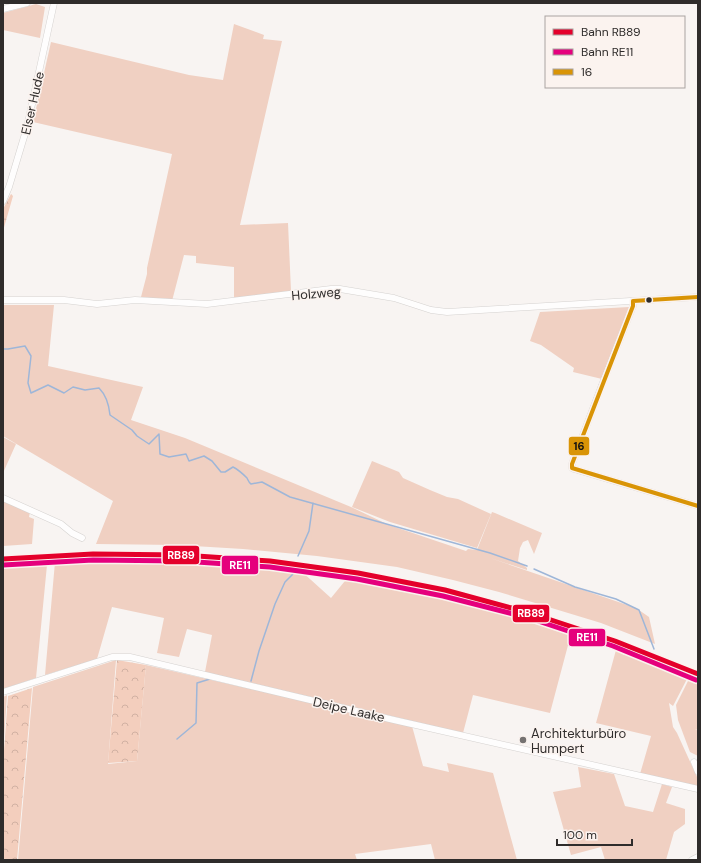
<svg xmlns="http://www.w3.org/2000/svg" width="701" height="863" font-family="'DM Sans',sans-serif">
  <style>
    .grass { fill: #f0d0c2 }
    .forest { fill: url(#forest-crowns) }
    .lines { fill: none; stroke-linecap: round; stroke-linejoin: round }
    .stream { stroke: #9eb6d8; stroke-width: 1.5 }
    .minor-casing { stroke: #d5d2d0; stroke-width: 7 }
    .minor { stroke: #fefdfd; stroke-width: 6 }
    .bus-1-casing { stroke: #fbf3ef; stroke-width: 7 }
    .bus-1 { stroke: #d99406; stroke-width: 4 }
    .rail-1-casing { stroke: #fbf3ef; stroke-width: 8 }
    .rail-2-casing { stroke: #fbf3ef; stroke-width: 8 }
    .rail-1 { stroke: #e4002b; stroke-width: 5 }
    .rail-2 { stroke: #e5007d; stroke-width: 5 }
    .bus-dot { fill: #2f2c2b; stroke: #fbf3ef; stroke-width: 1.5 }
    .poi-dot { fill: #757271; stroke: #fbf3ef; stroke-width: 1.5 }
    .labels { text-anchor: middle; stroke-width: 3; stroke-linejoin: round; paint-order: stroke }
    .street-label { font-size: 13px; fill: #2f2c2b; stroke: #fbf3ef }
    .poi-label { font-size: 13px; fill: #2f2c2b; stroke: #fbf3ef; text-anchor: start }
    .line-badge { stroke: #fbf3ef; stroke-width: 1.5 }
    .badge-label { font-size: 11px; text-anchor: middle; font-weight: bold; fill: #fff }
    .pale-badge-label { font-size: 11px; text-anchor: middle; font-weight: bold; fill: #111 }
  </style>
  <defs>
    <pattern id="forest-crowns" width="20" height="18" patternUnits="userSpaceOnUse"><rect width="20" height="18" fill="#f3cebd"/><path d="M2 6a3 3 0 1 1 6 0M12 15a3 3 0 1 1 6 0" fill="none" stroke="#d1b1a3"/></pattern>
  </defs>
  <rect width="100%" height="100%" fill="#f8f4f2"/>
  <path class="grass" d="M36,4l9,3 -5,31 -37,-8v-17z
    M234,24l30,11 -1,4 19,2 -42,184 48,-2 3,68 -57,8v-32l-38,-4v-7l-12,-1 -12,46 -31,-4 6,-23v-6l25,-114 -139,-32 18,-80 138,33 34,5z
    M3,305h51l-6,61 95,21 -12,33 54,18 166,69 38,18 77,26 2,-2 9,1 15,-38 3,1 47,20 -8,21 -6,-14 -5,2 -3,6 -2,13 9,7v2l-37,-12 146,50 13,9 6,27 -54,-21 -102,-31 -46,-12 -56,-13 -80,-11 -74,-7 -66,-4 -81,-1 17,-43 -110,-65z
    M629,307v2l-27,70 -29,-7 1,-4 -33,-23 -11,-4 10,-29z
    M3,437l13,7 -13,29z
    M372,461l27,11 4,6 27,12 17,7 11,2 33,15 -14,34 -87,-26 -38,-15z
    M3,500l27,12 -1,5 5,2 -2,25 -29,2z
    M105,559l93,1 102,10 31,28 18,-22c75,13 150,33 222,58l-21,79 -77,-18 -10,38 -258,-61 7,-37 -25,-6 -8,28 -22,-4 7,-35 -52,-11 -15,52 -52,16 10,-113z
    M47,565l-11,113 -33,11v-121z
    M616,650l8,5 1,-5 25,9 -1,2h-2l25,8 16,8 -15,29 -4,-3 4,24 4,6 21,46v8l-58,-13 11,-38 -55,-13z
    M116,660l-8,104 29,-3 9,-96 266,61 11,40 26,6 -2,-9 46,10 24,87h-82l-4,-16 -76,10 2,6h-254v-1l-85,1 15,-173z
    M690,677l8,4v49l-3,-1 -6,3 6,-3 3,2v25l-8,-4 -12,-32 -2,-15z
    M7,695l-4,60v-58z
    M578,767l36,7 11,32 28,6 9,-28 10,3 -6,16 19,6v15l-11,8 -8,28h-61l-4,-13 -30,8 -18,-63 28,-5z"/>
  <path class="forest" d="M11,194l2,2 -10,35v-22z
    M117,660l29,5 -9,96 -29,2z
    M32,688l-15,172h-14v-96l5,-68z"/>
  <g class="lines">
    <path class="stream" d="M3,349h5l17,-3 6,10 -3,27 3,10 17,-8 16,8 9,-6 12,3 14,-2c8,8 10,17 11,27l22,15 5,6 12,8 10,-10 1,20 9,3 17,-3 3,7 15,-5 8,5 9,11h4l8,-5c4,2 11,8 14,11 1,2 2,5 4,6l11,-2 28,15 200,56 37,13
      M298,556l11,-25 4,-28
      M534,569l41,18 41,12 23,11 15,39
      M651,658v1l47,20
      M251,681l8,-30 16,-47 10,-22 7,-7 5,-8
      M177,739l19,-16 1,-40 13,-4"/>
    <defs>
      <path id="minor" d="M3,9l24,-6
        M3,201l6,-14 18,-60 27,-124
        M3,300h61l33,4 38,-4 72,4 124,-15h9l54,9 37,12 16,2 251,-15
        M633,301v5l-31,79 -30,79v4l2,1 124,37
        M3,498l58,26 11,9 10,5
        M3,692l109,-35h18l264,63 304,69
        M694,762l4,10
        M692,860l6,-3"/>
    </defs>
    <use href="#minor" class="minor-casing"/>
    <use href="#minor" class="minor"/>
    <defs>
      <path id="bus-1" d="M633,301v5l-61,158v4l126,38
        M633,301l65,-4"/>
    </defs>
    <use href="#bus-1" class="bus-1-casing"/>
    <use href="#bus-1" class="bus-1"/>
    <defs>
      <path id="rail-1" d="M3,559l90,-5 89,1 88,6 88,12 87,17 85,23 85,28 83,33"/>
      <path id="rail-2" d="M3,565l90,-5 89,1 88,6 87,12 86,17 86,22 84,28 83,34"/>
    </defs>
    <use href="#rail-1" class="rail-1-casing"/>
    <use href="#rail-2" class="rail-2-casing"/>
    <use href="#rail-1" class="rail-1"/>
    <use href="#rail-2" class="rail-2"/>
  </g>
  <circle class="bus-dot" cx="649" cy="300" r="3.5"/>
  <circle class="poi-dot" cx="523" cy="740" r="4"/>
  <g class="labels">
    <g class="street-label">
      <text transform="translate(32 103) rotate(-77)" y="5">Elser Hude</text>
      <text transform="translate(316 293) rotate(-5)" y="5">Holzweg</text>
      <text transform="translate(349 709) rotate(13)" y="5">Deipe Laake</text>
    </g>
    <g class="poi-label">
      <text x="531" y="738">Architekturbüro<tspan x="531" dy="15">Humpert</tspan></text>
    </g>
  </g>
  <g class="line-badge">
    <rect x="568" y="436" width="22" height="20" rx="4" fill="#d99406"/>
    <rect x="162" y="545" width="38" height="20" rx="4" fill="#e4002b"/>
    <rect x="221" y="555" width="38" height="20" rx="4" fill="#e5007d"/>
    <rect x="512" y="604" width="38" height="19" rx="4" fill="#e4002b"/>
    <rect x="568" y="628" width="38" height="19" rx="4" fill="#e5007d"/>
  </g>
  <g class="badge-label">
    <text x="181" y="559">RB89</text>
    <text x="240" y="569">RE11</text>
    <text x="531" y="617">RB89</text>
    <text x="587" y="641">RE11</text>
  </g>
  <g class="pale-badge-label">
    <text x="579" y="450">16</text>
  </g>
  <rect width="701" height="863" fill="none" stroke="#2f2c2b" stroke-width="8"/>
  <rect x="545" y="16" width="140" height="72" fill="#fbf3ef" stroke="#a9a3a1"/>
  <rect x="553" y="29" width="20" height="6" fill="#e4002b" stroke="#a9a3a1"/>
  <text x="581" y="36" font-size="12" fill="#2f2c2b">Bahn RB89</text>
  <rect x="553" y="49" width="20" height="6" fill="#e5007d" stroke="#a9a3a1"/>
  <text x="581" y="56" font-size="12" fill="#2f2c2b">Bahn RE11</text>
  <rect x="553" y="69" width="20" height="6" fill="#d99406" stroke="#a9a3a1"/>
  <text x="581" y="76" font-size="12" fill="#2f2c2b">16</text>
  <path d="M557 839v6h75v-6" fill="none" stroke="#2f2c2b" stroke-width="2"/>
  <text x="563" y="839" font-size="12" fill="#2f2c2b" stroke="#fbf3ef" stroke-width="3" paint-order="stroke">100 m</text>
</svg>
